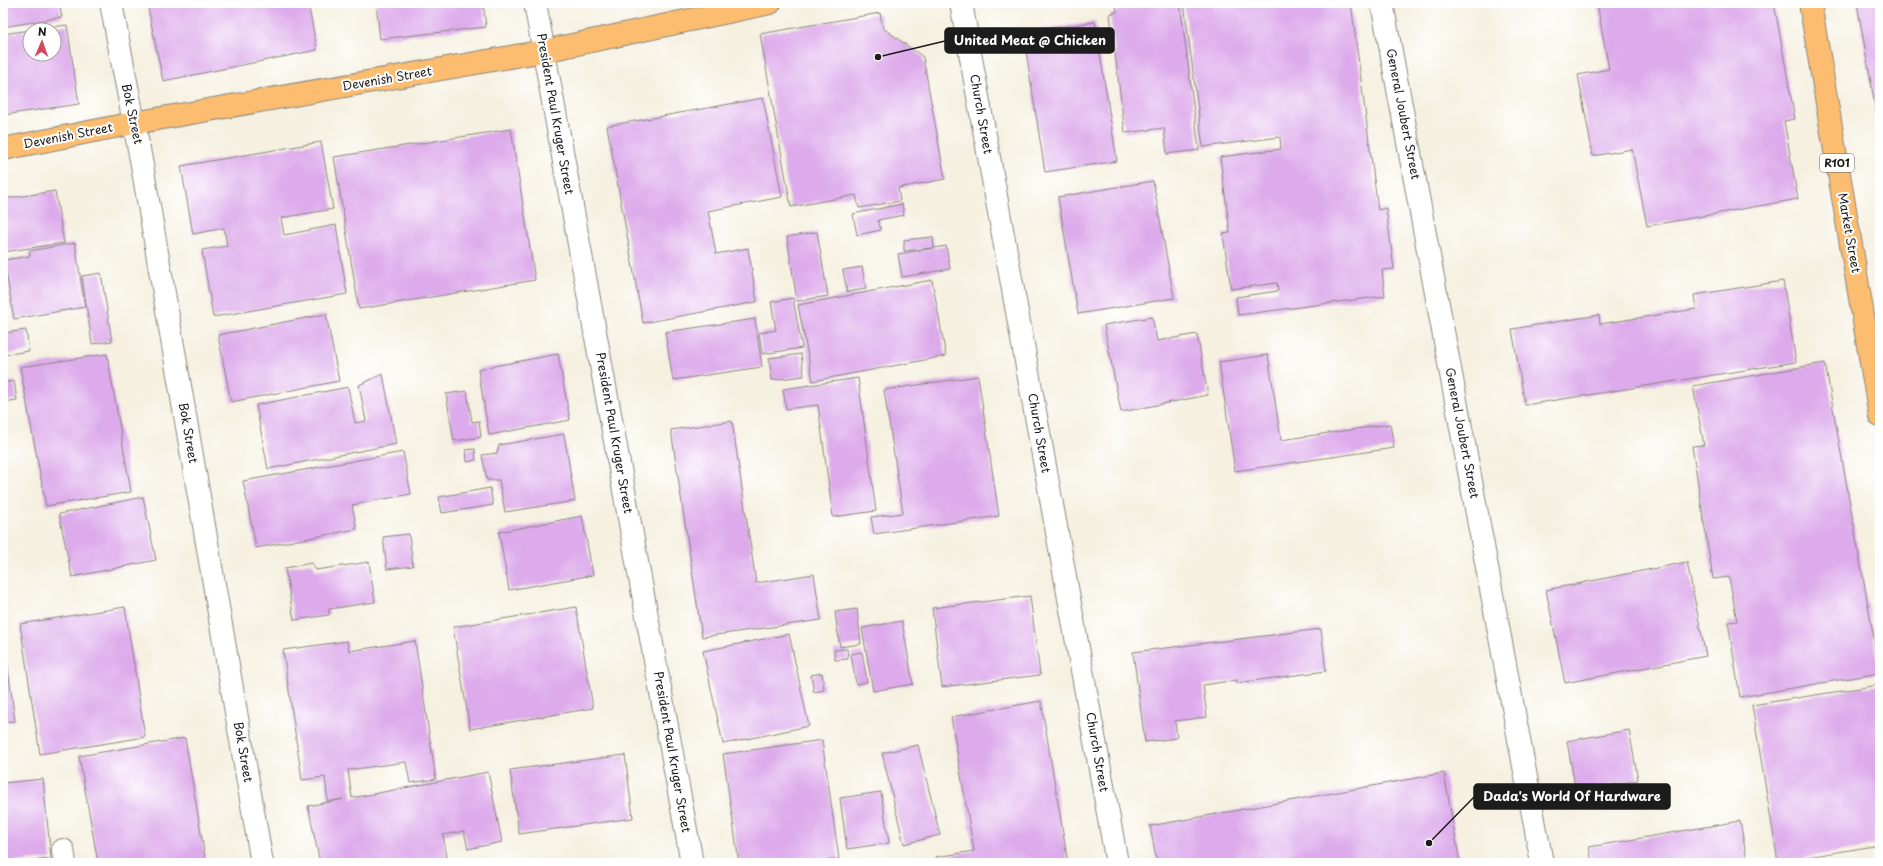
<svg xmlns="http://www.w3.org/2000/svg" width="1883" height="866" font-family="'Playpen Sans',sans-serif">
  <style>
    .building { fill: #ddaaeb }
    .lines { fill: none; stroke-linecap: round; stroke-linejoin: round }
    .minor-casing { stroke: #88867e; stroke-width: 24 }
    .major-casing { stroke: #88867e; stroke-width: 24 }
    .minor { stroke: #fff; stroke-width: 22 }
    .major { stroke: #fcbd6f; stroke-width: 22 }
    .labels { text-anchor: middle; stroke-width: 4; stroke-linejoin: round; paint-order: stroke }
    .shield { fill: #fff; stroke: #606060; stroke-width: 1 }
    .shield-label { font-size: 11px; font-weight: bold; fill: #1c1c1c }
    .street-label { font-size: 12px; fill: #1c1c1c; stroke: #fff }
    .leader { fill: none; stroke: #1c1c1c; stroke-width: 1.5 }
    .callout-dot { fill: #1c1c1c; stroke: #fff; stroke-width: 1.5 }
    .callout { fill: #1c1c1c; stroke: #1c1c1c; stroke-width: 1.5 }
    .callout-label { font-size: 13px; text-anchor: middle; font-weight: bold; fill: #fff }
  </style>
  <rect width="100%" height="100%" fill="#fff"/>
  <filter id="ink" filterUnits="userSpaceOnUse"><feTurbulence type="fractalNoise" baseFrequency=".025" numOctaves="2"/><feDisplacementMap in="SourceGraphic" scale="8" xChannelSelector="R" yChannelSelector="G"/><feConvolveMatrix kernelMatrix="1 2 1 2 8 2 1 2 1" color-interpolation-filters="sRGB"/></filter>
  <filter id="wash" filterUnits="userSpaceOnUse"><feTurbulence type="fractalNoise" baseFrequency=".012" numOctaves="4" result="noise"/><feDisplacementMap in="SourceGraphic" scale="16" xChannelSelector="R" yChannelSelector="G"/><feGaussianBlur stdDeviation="0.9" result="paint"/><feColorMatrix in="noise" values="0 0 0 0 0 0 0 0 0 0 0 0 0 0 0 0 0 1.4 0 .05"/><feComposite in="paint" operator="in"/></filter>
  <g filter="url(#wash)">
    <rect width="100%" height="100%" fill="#f5f0e0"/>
    <g id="blocks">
      <path class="building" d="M3,3h56l3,14 -59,10z
        M147,3h161l9,47 -154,31z
        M376,3h107l3,24 -106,12z
        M1116,3h15v2l21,-2h28l19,147 -32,4 -3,-26 -39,5 -15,-119 7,-2z
        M1184,3h167l27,207 8,-2 8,61 -12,1 3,26 -147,19 -2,-18 42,-6 -1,-8 -46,6 -8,-55 7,-1 -10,-76 61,-8 -1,-12 -77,10z
        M1597,3h177l21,116 -11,2 14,78 -151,27 -15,-77 -39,7 -15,-81 31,-6z
        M1857,3h23v126h-1z
        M880,13l3,15 40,29 22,122 -47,9 2,13 -41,7 -3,-13 -65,12 -31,-173z
        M1095,22l22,139 -72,11 -22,-140z
        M67,25l12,79 -76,11v-81l27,-4v24h24v-24l-18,-1z
        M763,98l19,99 -74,14 8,43 32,-6 9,54 -114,21 -36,-197z
        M511,129l24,151 -176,29 -25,-152z
        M321,142l12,67 -52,9 3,17 52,-10 11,69 -134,23 -11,-67 25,-4 -3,-18 -31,6 -12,-68z
        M1153,181l21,117 -96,16 -20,-117z
        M55,191l9,52 -61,9v-53z
        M902,204l2,11 -26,5 3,10 -24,5 -4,-21z
        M817,232l11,64 -31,5 -10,-64z
        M933,237l1,11 12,-2 4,23 -48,8 -4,-23 35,-6 -29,3v-11z
        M75,243l10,64 -71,12 -10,-59 26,-4 -1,-5z
        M862,267l4,22 -19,3 -4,-22z
        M101,273l11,68 -20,3 -10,-68z
        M932,280l14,76 -133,25 -15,-76z
        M1783,281l13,81 -271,43 -13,-76 87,-14 1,9 96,-15 -2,-14z
        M793,298l9,50 -40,6 -3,-21 17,-3 -5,-28z
        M326,314l13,67 -108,21 -13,-67z
        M1152,317l5,24 40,-7 11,61 -87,17 -17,-87z
        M755,319l7,48 -89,13 -8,-48z
        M26,330l3,21 -26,4v-22z
        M107,354l24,138 -85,14 -26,-139z
        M558,354l12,66 -81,15 -11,-66z
        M801,354l3,22 -32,4 -3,-22z
        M1268,355l13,85 109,-16 4,24 -159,23 -16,-109z
        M1825,363l55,310 -140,24 -12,-75 9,-1 -8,-44 -16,2 -21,-133 12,-1 -11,-59z
        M383,374l13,70 -128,25 -12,-64 92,-18 7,36 11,-2 -7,-36z
        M978,376l21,140 -125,18 -3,-17 32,-4 -19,-123z
        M858,378l18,133 -43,6 -15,-112 -32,4 -3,-20z
        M14,381l3,19 -14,2v-19z
        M467,391l5,31 7,-1 2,16 -27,4 -8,-47z
        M732,421l24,162 58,-9 7,46 -119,17 -31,-207z
        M564,434l11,67 -70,11 -6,-32h-12l-5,-25 15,-2 2,-8z
        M475,449l1,11 -9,2 -1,-12z
        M403,452l8,42 -59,11 5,24 -101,19 -13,-67z
        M490,488l3,17 -51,8 -3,-16z
        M143,497l13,63 -84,17 -13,-63z
        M582,516l11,59 -84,15 -10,-58z
        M409,534l4,32 -26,3 -4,-32z
        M369,562l6,40 -46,7v6l-35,5 -9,-52 27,-5 4,7z
        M1687,562l19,94 -141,27 -19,-93z
        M1030,596l10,79 -98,12 -10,-79z
        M125,607l20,130 -105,17 -20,-130z
        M576,607l17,101 -123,21 -17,-102z
        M857,609l4,35 -21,3 -5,-35z
        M902,621l11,63 -40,7 -11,-63z
        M1321,629l5,42 -89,12v-3l-34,5 4,32 -32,4 2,17 -32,4 -12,-90z
        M3,632l12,89 -12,1z
        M789,634l20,92 -86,18 -20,-93z
        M347,641l2,10 66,-10 21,138 -26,4 -4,-21 -58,8 4,28 136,-26 14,70 -34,7 -4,-18 -21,4 4,22 -30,6h-45l-1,-2 -10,2h-41l-12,-57 35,-7 -15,3 -3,-25 -23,3 -19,-130z
        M847,649l1,10 -13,1 -1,-10z
        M862,652l5,30 -11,2 -5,-30z
        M822,673l2,17 -10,2 -3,-17z
        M1879,685l1,160 -102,17 -26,-157z
        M1041,701l27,162h-131l-1,-6 38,-6 -23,-134z
        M1629,730l9,50 -62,12 -9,-51z
        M185,738l21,125h-108l-19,-107z
        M822,740l17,119 -27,4h-73l-16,-109z
        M918,745l22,90 -36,9 -22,-91z
        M625,755l8,63 -114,16 -9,-64z
        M1444,773l16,90h-303l-7,-37z
        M43,779l8,80 -48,4v-80z
        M881,792l8,51 -42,6 -7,-51z
        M1740,821l7,39 -17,3h-138l-3,-16z
        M477,859v4h-20v-1z"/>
    </g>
  </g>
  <g filter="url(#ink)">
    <use href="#blocks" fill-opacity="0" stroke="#88867e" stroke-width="1"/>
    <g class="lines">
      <defs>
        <path id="minor" d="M111,3l31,162 120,698
          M535,3l157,860
          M961,3l156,860
          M1382,3l160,860
          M63,850l2,13"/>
        <path id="major" d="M1810,3l70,413
          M3,149l131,-26 410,-72 226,-48"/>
      </defs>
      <use href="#minor" class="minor-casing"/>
      <use href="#major" class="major-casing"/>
      <use href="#minor" class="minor"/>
      <use href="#major" class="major"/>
    </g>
  </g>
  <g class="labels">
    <rect class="shield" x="1820" y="154" width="34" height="18" rx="3"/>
    <g class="shield-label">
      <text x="1837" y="167">R101</text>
    </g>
    <g class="street-label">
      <text transform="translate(387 79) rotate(-10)" y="4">Devenish Street</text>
      <text transform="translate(132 114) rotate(78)" y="4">Bok Street</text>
      <text transform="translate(555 114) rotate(80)" y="4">President Paul Kruger Street</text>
      <text transform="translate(981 114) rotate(80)" y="4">Church Street</text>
      <text transform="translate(1403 114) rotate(79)" y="4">General Joubert Street</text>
      <text transform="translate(68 136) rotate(-11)" y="4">Devenish Street</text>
      <text transform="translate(1849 233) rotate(80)" y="4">Market Street</text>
      <text transform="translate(188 433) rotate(80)" y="4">Bok Street</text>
      <text transform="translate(614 433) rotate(80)" y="4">President Paul Kruger Street</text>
      <text transform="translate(1039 433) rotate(80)" y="4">Church Street</text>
      <text transform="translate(1462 433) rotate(79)" y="4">General Joubert Street</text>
      <text transform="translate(243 752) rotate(80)" y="4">Bok Street</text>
      <text transform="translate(672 752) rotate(80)" y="4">President Paul Kruger Street</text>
      <text transform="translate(1097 752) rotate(80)" y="4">Church Street</text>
    </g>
  </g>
  <path class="leader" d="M878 57L945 41M1429 843L1474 797"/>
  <g class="callout-dot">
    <circle cx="878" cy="57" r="4"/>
    <circle cx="1429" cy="843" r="4"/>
  </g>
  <g class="callout">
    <rect x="945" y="28" width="169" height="25" rx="4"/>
    <rect x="1474" y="784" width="196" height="25" rx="4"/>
  </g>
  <g class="callout-label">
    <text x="1030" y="45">United Meat @ Chicken</text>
    <text x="1572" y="801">Dada's World Of Hardware</text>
  </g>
  <rect width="1883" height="866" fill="none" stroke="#fff" stroke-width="16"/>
  <g transform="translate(42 42) rotate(2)"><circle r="19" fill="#ffffff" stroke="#a4a4a4"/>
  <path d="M0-3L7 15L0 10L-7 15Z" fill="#d1495b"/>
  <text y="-6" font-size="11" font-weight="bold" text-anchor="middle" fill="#1c1c1c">N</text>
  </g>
</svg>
